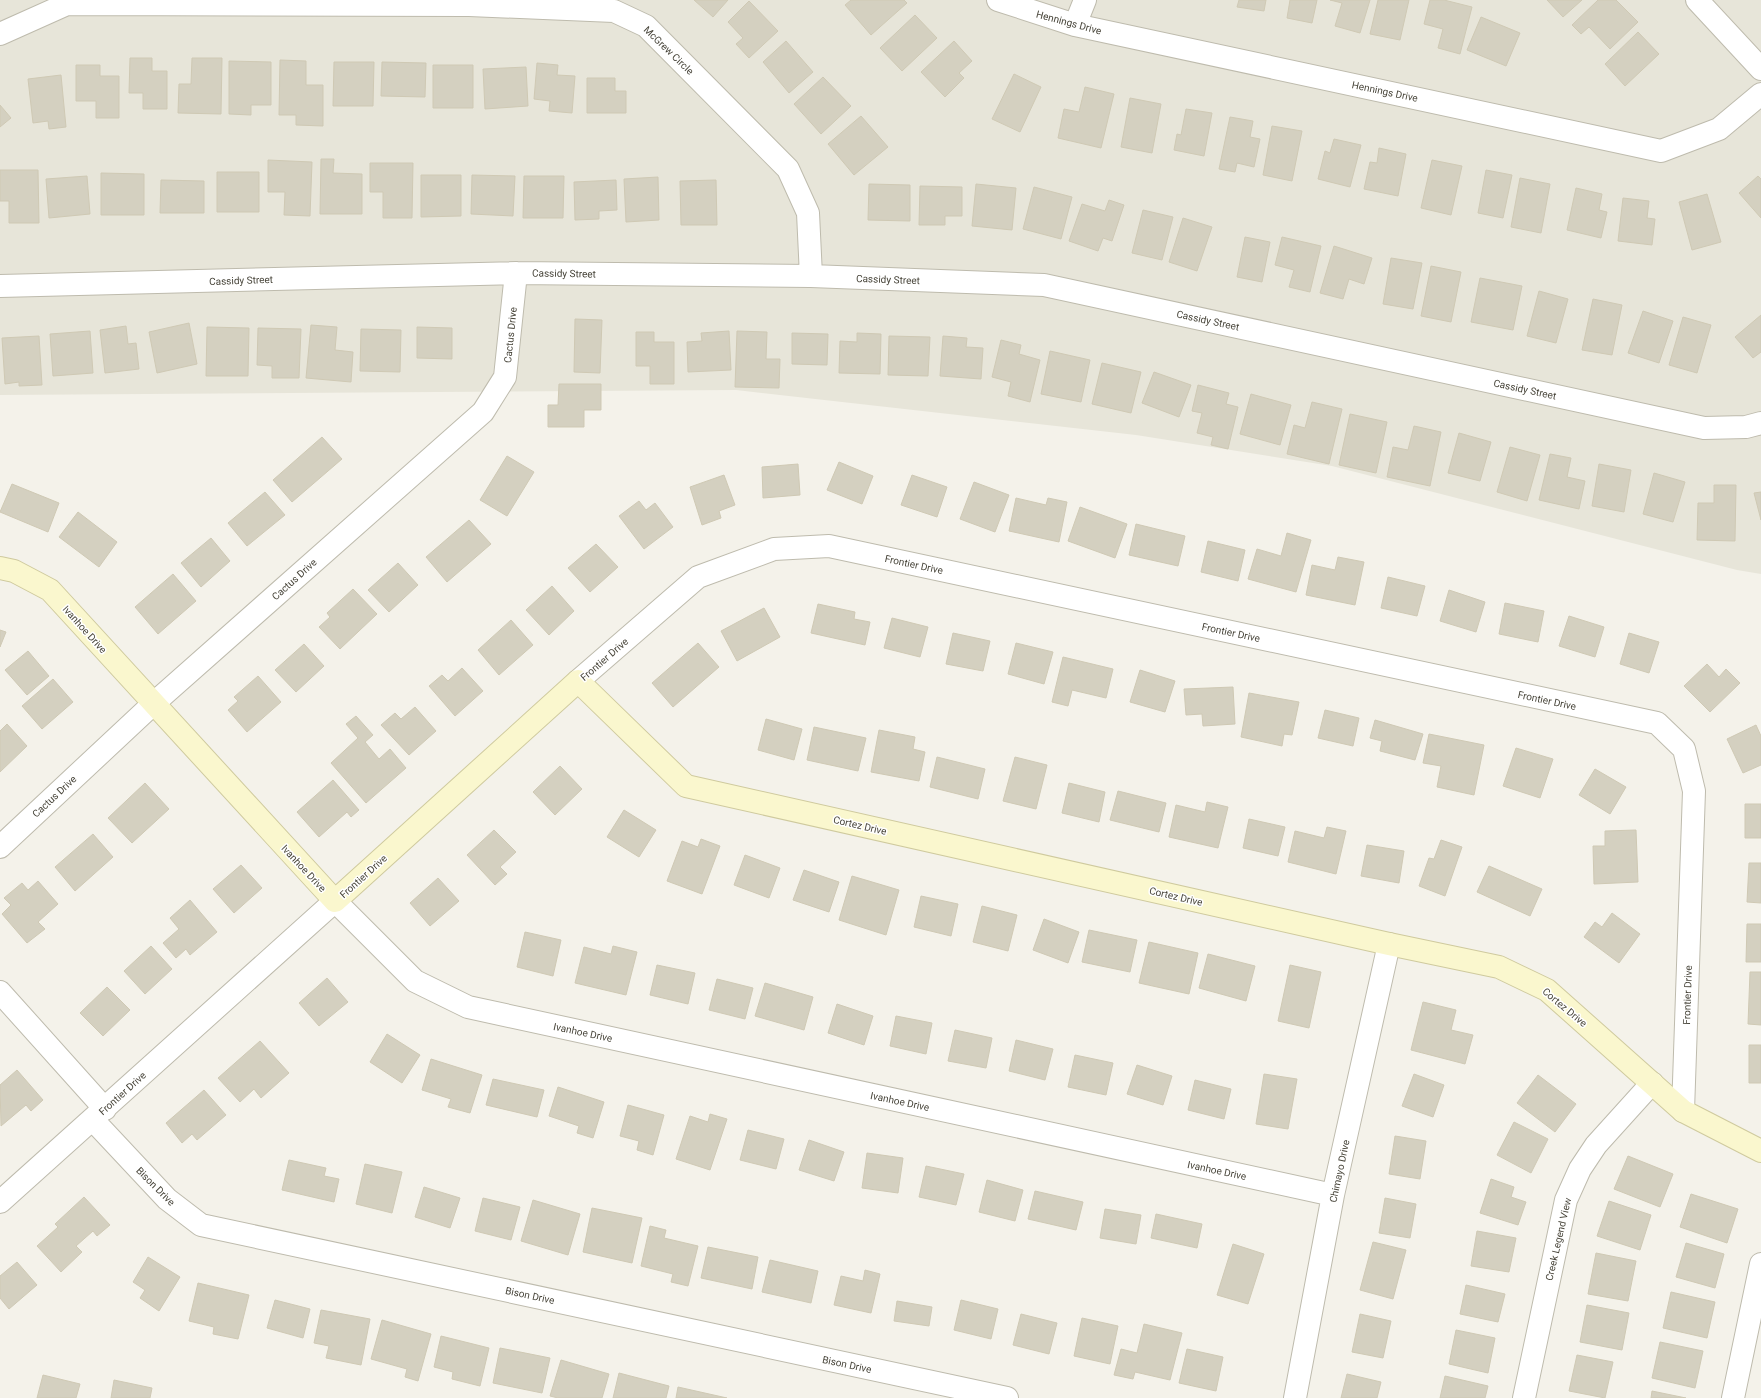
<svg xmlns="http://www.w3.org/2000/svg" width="1761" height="1398" font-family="Roboto,sans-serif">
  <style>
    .residential { fill: #e7e5d9 }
    .building { fill: #d4d0c0; stroke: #cfc9b4 }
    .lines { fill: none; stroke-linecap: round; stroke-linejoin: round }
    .street-casing { stroke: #bebbad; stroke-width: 24 }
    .secondary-casing { stroke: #cfca9e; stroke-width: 24 }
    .street { stroke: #fff; stroke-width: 22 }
    .secondary { stroke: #faf7ce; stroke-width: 22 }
    .labels { text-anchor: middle; stroke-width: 3; stroke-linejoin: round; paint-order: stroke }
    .street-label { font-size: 10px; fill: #474439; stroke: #fff }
  </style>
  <rect width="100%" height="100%" fill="#f4f2ea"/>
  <path class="residential" d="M0,0h1761v574l-24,-4 -405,-104 -196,-31 -400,-45 -736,5z"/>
  <path class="building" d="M694,0h34l-15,17z
    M851,0h53l3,3 -36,32 -26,-30z
    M1239,0h27l-2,11 -27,-4z
    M1290,0h27l-5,23 -25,-5z
    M1330,0h40l-10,33 -25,-7 7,-23z
    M1378,0h31l-9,40 -30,-6z
    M1430,0h14l28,7 -12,47 -22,-6 5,-19 -19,-5z
    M1547,0h35l-19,17z
    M1598,0h18l22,22 -28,27 -21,-22 -8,7 -9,-9z
    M749,1l29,30 -29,27 -13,-14 7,-6 -15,-16z
    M915,15l22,23 -35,33 -22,-23z
    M1481,17l39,16 -14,33 -39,-16z
    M1638,32l21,22 -34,32 -20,-22z
    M786,41l27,31 -24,21 -26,-31z
    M954,41l18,20 -13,12 5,5 -19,19 -24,-25z
    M130,58h22v13h15v38h-24v-16h-14z
    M192,58h30l-1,56 -43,-1 1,-29h12z
    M280,60l26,1v24h17v41l-27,-1v-10h-17z
    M229,61l42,1v43h-20v10l-22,-1z
    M334,62h40l-1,44h-40z
    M382,62l44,1 -1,34 -44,-1z
    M537,63l21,2 -1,10 18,1 -3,37 -23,-2 1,-10 -16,-2z
    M76,65h24v11h19v42h-23v-17h-20z
    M433,65h40v43h-40z
    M526,67l2,39 -43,3 -2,-40z
    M1014,74l27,13 -21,45 -28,-13z
    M61,75l5,52 -17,2 -1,-8 -15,2 -5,-44z
    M823,77l28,29 -30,28 -27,-30z
    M587,78h28v13h11v22h-39z
    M1085,87l29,7 -13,54 -43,-10 6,-29 15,3z
    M1130,98l31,6 -9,49 -31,-6z
    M0,105l11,13 -11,9z
    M1186,109l26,4 -8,43 -30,-6 3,-16 4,1z
    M861,116l27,31 -34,28 -26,-31z
    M1230,117l23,4 -3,16 10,2 -6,28 -17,-4 -2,9 -16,-3z
    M1272,126l30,5 -10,50 -29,-6z
    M1334,139l27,6 -11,42 -32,-8 7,-28 5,2z
    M1379,148l27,6 -8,42 -34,-7 6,-27 7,1z
    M321,159h13l-1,14 29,1v40h-42z
    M268,160l44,2 -2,54 -26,-1 1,-23h-17z
    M1432,160l30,6 -11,49 -30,-7z
    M370,163h43l-1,55h-29v-26h-13z
    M0,170h38l1,53h-30v-22h-9z
    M1486,170l26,5 -9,43 -25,-5z
    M217,172h42v40h-42z
    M101,173l43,1v41h-43z
    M421,175h40v41l-40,1z
    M472,175l43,1 -2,40 -42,-2z
    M87,176l3,38 -41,4 -3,-39z
    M524,176h40l-1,42h-40z
    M1758,176l3,3v39l-22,-25z
    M658,177l1,43 -33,2 -2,-43z
    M1520,178l30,6 -9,49 -30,-6z
    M161,180l43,1v32h-44z
    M616,180l1,30 -18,1v8l-24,1 -1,-38z
    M716,180l1,45h-36l-1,-44z
    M869,184l41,1v36l-42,-1z
    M976,184l40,4 -4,42 -40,-4z
    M920,186l42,1v29h-17v9h-26z
    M1034,187l38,10 -11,42 -38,-10z
    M1576,188l26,6 -3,16 8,2 -6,26 -34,-8z
    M1707,194l14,48 -29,8 -13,-48z
    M1623,198l26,3 -2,17 8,1 -3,26 -34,-4z
    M1109,200l15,5 -12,36 -9,-3 -5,13 -29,-10 13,-37 23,7z
    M1143,210l30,7 -11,43 -30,-7z
    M1183,218l29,9 -15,44 -28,-9z
    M1245,237l25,5 -8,40 -25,-5z
    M1282,237l39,9 -11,46 -21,-5 5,-17 -19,-5z
    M1334,246l38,12 -8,26 -15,-5 -6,20 -23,-6z
    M1391,258l31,5 -9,46 -30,-5z
    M1431,266l30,6 -10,50 -30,-6z
    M1480,278l42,8 -9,44 -42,-8z
    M1539,291l29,8 -12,44 -29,-7z
    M1593,299l29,6 -10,50 -30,-5z
    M1643,311l30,10 -14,42 -31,-10z
    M1761,315v37l-8,6 -18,-21z
    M1683,317l28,8 -14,48 -28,-8z
    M575,319l27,1 -2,53 -26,-1z
    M189,323l8,41 -40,9 -8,-41z
    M311,325l26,2 -2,23 18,2 -2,30 -45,-4z
    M126,326l2,18 8,-1 3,26 -34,4 -5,-43z
    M207,327l42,1 -1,48h-42z
    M417,327l35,1v31l-35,-1z
    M258,328l43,1 -2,49h-27v-12l-15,-1z
    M361,329l40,1 -1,42 -40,-1z
    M90,331l3,42 -40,3 -3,-42z
    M729,331l2,39 -43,2 -1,-30 15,-1 -1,-8z
    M737,331l30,1 -1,27h14l-1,29 -44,-1z
    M636,332h18v10h20v42h-24v-18h-14z
    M792,333l36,1 -1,31 -35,-1z
    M857,333l24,1 -1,40 -41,-1 1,-32 17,1z
    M39,336l3,49 -23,1v-4l-14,2 -3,-46z
    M889,336l41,1 -2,39 -40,-1z
    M943,336l24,2 -1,9 17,1 -2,31 -41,-3z
    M1001,340l20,5 -2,9 21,6 -10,42 -22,-6 3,-14 -19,-5z
    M1050,351l40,9 -9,42 -40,-8z
    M1102,363l39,9 -10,41 -39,-9z
    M1154,372l37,13 -12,32 -37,-14z
    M559,384h42v26h-17v17h-36v-22h10z
    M1198,385l31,8 -3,11 12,3 -10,42 -17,-4 2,-8 -16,-4 5,-20 -10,-2z
    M1251,394l40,11 -11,40 -40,-11z
    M1312,402l30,7 -13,55 -42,-10 7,-29 11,3z
    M1350,414l37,8 -11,51 -37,-8z
    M1414,426l27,6 -11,54 -43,-9 6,-30 15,3z
    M1459,433l32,9 -11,39 -32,-8z
    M322,437l20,22 -50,43 -19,-22z
    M1510,447l30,8 -13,46 -30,-9z
    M1550,454l21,4 -4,19 18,4 -6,28 -40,-9z
    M507,456l27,16 -27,44 -27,-16z
    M839,462l34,14 -11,28 -35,-14z
    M798,464l2,31 -37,3 -1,-31z
    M1599,464l32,6 -7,42 -32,-6z
    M1654,473l31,9 -12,40 -30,-8z
    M724,475l11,30 -16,6 2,7 -19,7 -12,-38z
    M912,475l35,12 -10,30 -36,-12z
    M974,482l35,13 -14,37 -35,-13z
    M12,484l47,19 -11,29 -48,-20z
    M1714,485h22l-1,56 -38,-1 1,-37h16z
    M265,492l20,23 -38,31 -19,-23z
    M1761,492v28l-7,-27z
    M1016,498l30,7 2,-7 19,4 -8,40 -50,-11z
    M639,501l7,9 9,-7 18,24 -29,22 -25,-33z
    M1080,507l47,17 -12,34 -47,-17z
    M78,512l39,30 -18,25 -40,-30z
    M469,520l22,24 -44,38 -21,-25z
    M1136,524l49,12 -7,30 -49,-11z
    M1287,533l24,7 -15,52 -48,-13 9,-30 24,7z
    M211,538l19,23 -29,26 -20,-24z
    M1208,541l37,9 -7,31 -37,-9z
    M596,544l22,23 -28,25 -22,-24z
    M1338,557l26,5 -9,43 -49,-10 6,-30 23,5z
    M398,563l20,22 -29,27 -21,-22z
    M173,574l23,27 -38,33 -23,-27z
    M1388,577l37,9 -8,30 -36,-8z
    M552,586l22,25 -25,24 -23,-25z
    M353,589l24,25 -37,35 -21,-22 11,-10 -3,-4z
    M1449,590l36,12 -9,30 -36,-11z
    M1505,603l39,8 -6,31 -39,-8z
    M818,604l37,8 -1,7 16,3 -5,23 -54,-12z
    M764,608l16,29 -43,24 -16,-30z
    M1569,616l35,11 -9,30 -36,-11z
    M892,618l36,9 -8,30 -36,-9z
    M511,620l22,25 -34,30 -21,-25z
    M0,630l6,2 -6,15z
    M953,633l37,8 -7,30 -37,-7z
    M1629,633l30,9 -10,31 -29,-9z
    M698,643l21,24 -46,40 -21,-24z
    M1016,643l37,9 -9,32 -36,-10z
    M304,644l20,22 -28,26 -21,-22z
    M28,651l21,25 -22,19 -22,-25z
    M1063,657l50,12 -7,29 -34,-8 -4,16 -16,-4z
    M1707,664l12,13 7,-8 14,14 -30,29 -26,-26z
    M462,668l21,23 -28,25 -26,-30 13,-11 6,6z
    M1140,670l35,11 -10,31 -35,-10z
    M258,676l23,26 -34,30 -19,-22 10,-9 -4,-4z
    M53,679l20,23 -31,27 -20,-23z
    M1233,687l2,37 -32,2 -1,-12 -16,1 -2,-26z
    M1249,693l50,9 -7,33 -8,-1 -2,12 -41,-9z
    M415,707l21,24 -27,24 -28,-30 14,-12 6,6z
    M1325,710l34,8 -6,28 -35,-8z
    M356,716l17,19 -8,7 14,17 11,-10 16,19 -40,35 -35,-40 27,-25 -12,-14z
    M766,719l36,10 -8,31 -36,-10z
    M1375,720l48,14 -8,26 -35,-9 2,-10 -12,-3z
    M7,724l20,22 -27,26v-41z
    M1756,725l5,11v29l-18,8 -16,-34z
    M814,727l52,11 -8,33 -51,-11z
    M879,730l36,7 -2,12 12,3 -6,29 -48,-9z
    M1429,734l55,11 -10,50 -37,-8 4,-21 -18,-3z
    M1516,748l37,11 -13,39 -37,-12z
    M937,757l48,12 -7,30 -48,-12z
    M1015,757l32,8 -11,44 -33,-8z
    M560,766l22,23 -27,26 -22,-23z
    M1595,769l31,18 -16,27 -31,-19z
    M333,780l26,30 -8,7 -4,-5 -28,25 -22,-25z
    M145,783l24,26 -37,34 -24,-25z
    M1069,783l36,9 -6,30 -37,-9z
    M1118,791l48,12 -7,29 -49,-12z
    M1207,802l21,5 -10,41 -49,-11 7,-32 29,7z
    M1745,804h16v34h-16z
    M624,810l32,20 -17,27 -32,-20z
    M1249,819l36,8 -7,29 -35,-8z
    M1327,827l19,4 -10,43 -48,-12 7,-31 29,7z
    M494,830l22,22 -16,15 7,7 -12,11 -28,-30z
    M1636,830l2,52 -44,2 -1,-38h12v-15z
    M93,834l20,23 -38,34 -20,-24z
    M701,839l19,7 -18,48 -35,-13 15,-40 16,6z
    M1441,840l21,7 -17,49 -26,-10 10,-28 5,1z
    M1367,845l37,6 -5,32 -38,-7z
    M745,855l35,13 -11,30 -35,-13z
    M1749,863h12v40l-14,-1z
    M241,865l21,23 -28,25 -21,-24z
    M1489,866l53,23 -12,27 -53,-24z
    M804,870l35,12 -10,30 -36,-12z
    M852,876l47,14 -13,45 -47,-15z
    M438,878l21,23 -29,25 -20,-23z
    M38,881l20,23 -20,18 7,7 -18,14 -25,-29 9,-9 -7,-7 18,-15 6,7z
    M921,896l37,8 -7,32 -37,-9z
    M190,900l27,32 -27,23 -4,-6 -10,9 -13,-15 16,-14 -9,-11z
    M982,906l35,9 -9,36 -35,-9z
    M1612,913l28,21 -21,29 -35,-26 11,-15 7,5z
    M1044,919l35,13 -11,31 -35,-13z
    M1747,924h14v38h-15z
    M1089,930l48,10 -7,32 -48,-10z
    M525,932l36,8 -8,36 -36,-9z
    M1149,942l49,11 -9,41 -50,-11z
    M151,946l21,23 -27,25 -21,-23z
    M613,946l24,6 -11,43 -51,-12 9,-36 27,7z
    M1208,954l47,12 -9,35 -47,-13z
    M657,965l38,8 -7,31 -38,-9z
    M1290,965l31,7 -12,56 -31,-7z
    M1750,972h11v53l-13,-1z
    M327,978l21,24 -29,24 -20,-23z
    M717,979l36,9 -8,31 -36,-9z
    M765,983l48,14 -9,33 -49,-14z
    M107,987l23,23 -27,26 -23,-23z
    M1423,1002l33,8 -5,20 22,5 -8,29 -54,-14z
    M837,1004l36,12 -9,29 -36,-12z
    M896,1016l36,7 -6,31 -36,-8z
    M955,1030l37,8 -6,30 -38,-7z
    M387,1034l33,21 -18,28 -32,-21z
    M1016,1040l37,9 -8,31 -36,-9z
    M260,1041l29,32 -28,25 -7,-9 -14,13 -22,-24z
    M1749,1045h12v38h-12z
    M1075,1055l38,8 -7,32 -38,-8z
    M431,1059l51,16 -12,38 -22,-6 3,-8 -29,-9z
    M1137,1065l35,11 -9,29 -36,-11z
    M17,1070l26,30 -12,11 -5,-6 -25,21 -1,-41z
    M1264,1074l33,5 -9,50 -32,-5z
    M1414,1074l30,11 -11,32 -31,-11z
    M1538,1075l38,29 -21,28 -38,-29z
    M493,1079l51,11 -7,27 -51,-12z
    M1195,1080l36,9 -7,30 -36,-9z
    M558,1087l46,15 -11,36 -16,-5 2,-7 -30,-10z
    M204,1090l22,25 -29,25 -5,-6 -10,9 -16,-20z
    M628,1105l36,10 -11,40 -16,-5 2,-9 -19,-5z
    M710,1114l17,5 -17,51 -34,-11 14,-43 18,6z
    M1514,1122l34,17 -17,34 -34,-18z
    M748,1130l36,9 -8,30 -36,-9z
    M1395,1136l31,5 -6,38 -31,-5z
    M809,1140l35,12 -10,29 -35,-11z
    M867,1153l36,5 -5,35 -36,-5z
    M1628,1156l45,18 -13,33 -46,-18z
    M289,1160l37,8 -2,8 15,3 -5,23 -52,-12z
    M365,1164l37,8 -10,41 -36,-9z
    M926,1166l38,8 -8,31 -37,-8z
    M1491,1179l23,8 -3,10 15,5 -8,23 -38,-12z
    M987,1180l36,10 -8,31 -36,-9z
    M424,1187l36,11 -10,30 -35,-11z
    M1035,1191l48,11 -7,28 -48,-11z
    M1691,1194l47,15 -11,34 -47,-16z
    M84,1197l26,28 -13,11 -4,-5 -17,15 6,6 -21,20 -24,-26 21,-19 -3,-3z
    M483,1198l37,9 -9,33 -36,-9z
    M1385,1198l31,6 -6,34 -31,-5z
    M533,1200l47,14 -12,41 -47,-14z
    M1609,1201l42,14 -11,35 -43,-14z
    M592,1208l50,10 -10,45 -49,-11z
    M1105,1209l36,6 -5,29 -36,-6z
    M1156,1214l46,10 -5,24 -46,-10z
    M650,1226l16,4 -2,8 34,8 -10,40 -17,-4 2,-8 -32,-8z
    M1477,1231l39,7 -7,34 -38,-6z
    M1373,1242l33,8 -13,49 -33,-9z
    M1686,1243l38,11 -9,34 -39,-11z
    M1233,1244l31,10 -16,50 -31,-9z
    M708,1247l50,10 -6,32 -51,-11z
    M1596,1253l40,8 -8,40 -40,-7z
    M148,1257l32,20 -21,34 -19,-13 5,-8 -12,-8z
    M770,1260l48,11 -7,32 -49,-11z
    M17,1262l20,23 -28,24 -9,-11v-22z
    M865,1270l15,4 -9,39 -37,-8 7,-29 22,5z
    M198,1283l51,12 -11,44 -25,-5 1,-7 -25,-6z
    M1466,1285l39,9 -7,28 -38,-8z
    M1671,1292l44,10 -8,36 -44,-10z
    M275,1300l35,9 -7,29 -36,-10z
    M961,1300l37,9 -7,30 -37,-9z
    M897,1301l35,6 -3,19 -35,-5z
    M1587,1305l42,8 -7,37 -42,-8z
    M321,1310l49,9 -9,46 -35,-7 3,-12 -15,-3z
    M1021,1314l36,9 -8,31 -36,-9z
    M1360,1314l31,7 -8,37 -31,-6z
    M1082,1318l36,8 -8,38 -36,-8z
    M382,1320l49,14 -13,47 -13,-4 2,-8 -36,-10z
    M1144,1324l38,9 -12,47 -35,-8 -2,7 -19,-4 7,-26 16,4z
    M1456,1330l39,8 -7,35 -39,-9z
    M441,1336l48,12 -9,38 -28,-7 1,-7 -19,-5z
    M1660,1342l43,9 -8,37 -43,-10z
    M500,1348l50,10 -8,35 -49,-10z
    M1187,1349l36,8 -7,34 -37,-8z
    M1577,1355l36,7 -8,36 -36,-7z
    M561,1360l48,14 -7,24h-44l-8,-2z
    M619,1373l50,13 -3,12h-53z
    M1347,1374l34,8 -4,16h-36z
    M43,1375l37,9 -4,14h-39z
    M1445,1376l43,10 -3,12h-45z
    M114,1380l38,8 -2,10h-39z
    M678,1387l49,11h-51z
    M1652,1391l34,7h-35z"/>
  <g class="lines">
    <defs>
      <path id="street" d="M998,0l77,25 586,126 58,-22 42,-35
        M1697,0l64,69
        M1075,25l10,-25
        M0,34l67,-30 402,1 145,6 32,15 142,143 20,44 3,63
        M0,286l516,-13 295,3 233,9 660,143 42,-1 15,-4
        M578,681l120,-104 76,-28 55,-3 828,177 27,26 10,42 -11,320
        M0,847l153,-143 330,-292 22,-35 11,-104
        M0,992l105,117
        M93,1120l74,79 34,26 806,173
        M0,1202l335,-301 80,80 53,26 865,188
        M1295,1398l38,-203 56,-251
        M1524,1398l42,-198 14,-31 16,-24 56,-62
        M1733,1398l28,-134"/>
      <path id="secondary" d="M0,568l14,3 36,19 285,311 243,-220 108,105 703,158 110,23 48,23 136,121 78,40"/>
    </defs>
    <use href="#street" class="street-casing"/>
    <use href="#secondary" class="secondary-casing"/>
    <use href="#street" class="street"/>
    <use href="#secondary" class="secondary"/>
  </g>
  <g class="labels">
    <g class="street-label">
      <text transform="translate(1069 22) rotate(15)" y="4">Hennings Drive</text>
      <text transform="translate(669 50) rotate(44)" y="4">McGrew Circle</text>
      <text transform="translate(1385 91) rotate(12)" y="4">Hennings Drive</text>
      <text transform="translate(564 273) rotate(1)" y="4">Cassidy Street</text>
      <text transform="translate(888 279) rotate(2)" y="4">Cassidy Street</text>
      <text transform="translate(241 280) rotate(-2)" y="4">Cassidy Street</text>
      <text transform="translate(1208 320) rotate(12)" y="4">Cassidy Street</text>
      <text transform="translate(510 335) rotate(-84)" y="4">Cactus Drive</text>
      <text transform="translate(1525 389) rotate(12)" y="4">Cassidy Street</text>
      <text transform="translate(914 564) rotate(12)" y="4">Frontier Drive</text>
      <text transform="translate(294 579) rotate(-42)" y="4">Cactus Drive</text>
      <text transform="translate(85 629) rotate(48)" y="4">Ivanhoe Drive</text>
      <text transform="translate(1231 632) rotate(12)" y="4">Frontier Drive</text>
      <text transform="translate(604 659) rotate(-41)" y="4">Frontier Drive</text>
      <text transform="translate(1547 700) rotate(12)" y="4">Frontier Drive</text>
      <text transform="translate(54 796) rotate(-43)" y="4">Cactus Drive</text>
      <text transform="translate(860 825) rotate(13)" y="4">Cortez Drive</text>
      <text transform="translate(304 868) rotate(47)" y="4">Ivanhoe Drive</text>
      <text transform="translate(363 876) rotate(-42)" y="4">Frontier Drive</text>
      <text transform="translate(1176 896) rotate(13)" y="4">Cortez Drive</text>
      <text transform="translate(1687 995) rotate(-88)" y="4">Frontier Drive</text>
      <text transform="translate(1565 1007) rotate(40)" y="4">Cortez Drive</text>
      <text transform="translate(583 1032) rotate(12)" y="4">Ivanhoe Drive</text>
      <text transform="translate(122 1093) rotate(-42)" y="4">Frontier Drive</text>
      <text transform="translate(900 1101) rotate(12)" y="4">Ivanhoe Drive</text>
      <text transform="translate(1217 1170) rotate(12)" y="4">Ivanhoe Drive</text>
      <text transform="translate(1339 1171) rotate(-78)" y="4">Chimayo Drive</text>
      <text transform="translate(156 1186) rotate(45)" y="4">Bison Drive</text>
      <text transform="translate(1558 1239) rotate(-77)" y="4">Creek Legend View</text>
      <text transform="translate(530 1295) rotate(12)" y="4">Bison Drive</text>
      <text transform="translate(847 1364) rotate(12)" y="4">Bison Drive</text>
    </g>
  </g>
</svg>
